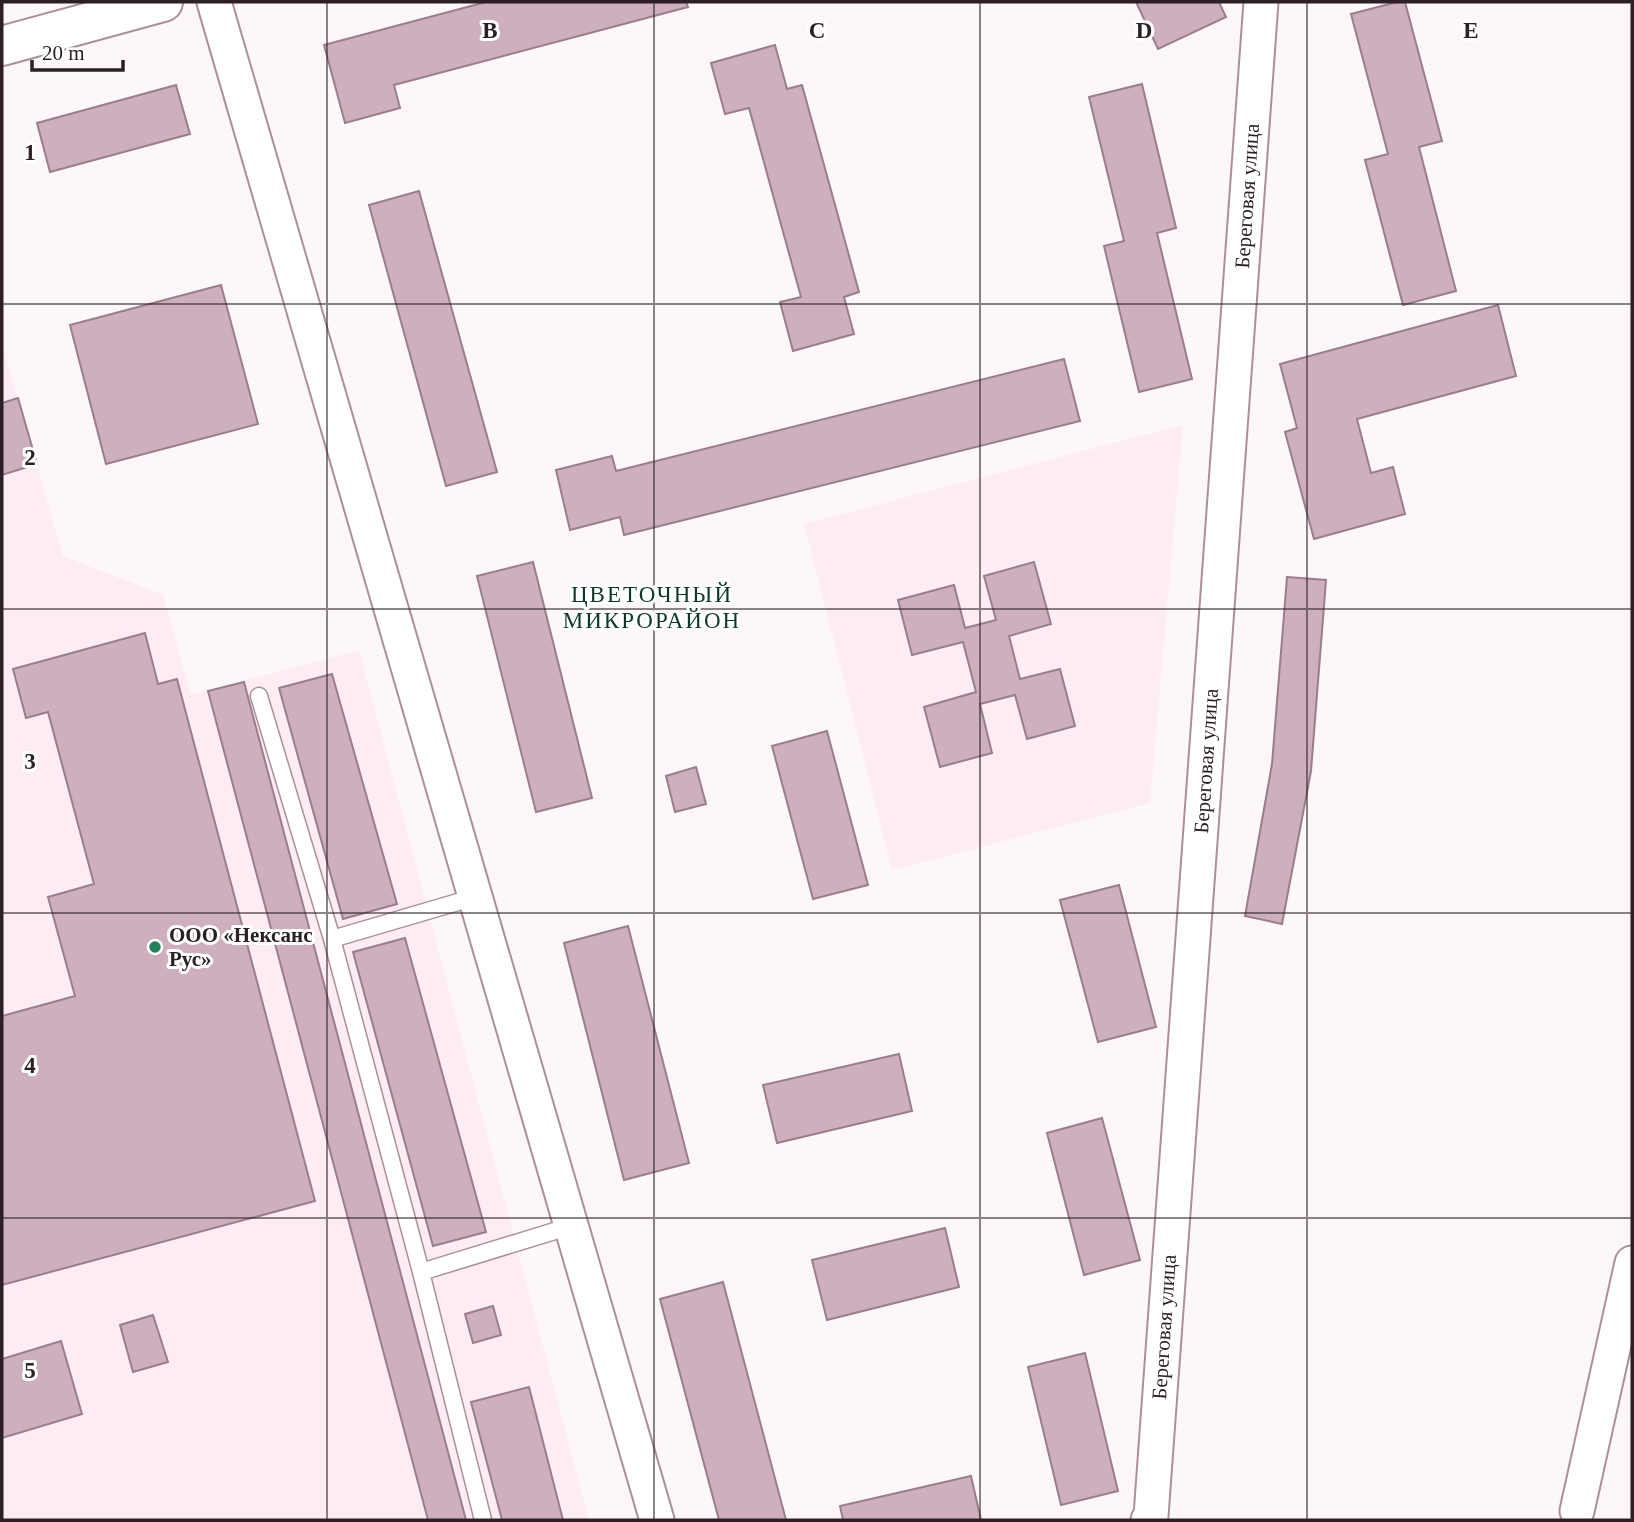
<svg xmlns="http://www.w3.org/2000/svg" width="1634" height="1522" font-family="'Times New Roman',serif">
  <style>
    .built { fill: #fdecf4 }
    .building { fill: #cdafbd; stroke: #9a7e8b; stroke-width: 2 }
    .lines { fill: none; stroke-linecap: round; stroke-linejoin: round }
    .lane-casing { stroke: #ac8f9c; stroke-width: 19 }
    .street-casing { stroke: #ac8f9c; stroke-width: 37 }
    .secondary-casing { stroke: #ac8f9c; stroke-width: 42 }
    .lane { stroke: #fff; stroke-width: 16 }
    .street { stroke: #fff; stroke-width: 33 }
    .secondary { stroke: #fff; stroke-width: 38 }
    .grid { fill: none; stroke: #2c2026; stroke-width: 2; stroke-opacity: 0.55 }
    .poi-dot { fill: #24825a; stroke: #fff; stroke-width: 2.5 }
    .labels { text-anchor: middle; stroke-width: 6; stroke-linejoin: round; paint-order: stroke }
    .street-label { font-size: 21px; fill: #2c2026; stroke: #fff }
    .poi-label { font-size: 21px; font-weight: bold; fill: #2c2026; stroke: #fff; text-anchor: start }
    .neighbourhood-label { font-size: 23px; letter-spacing: 2px; fill: #0d3926; stroke: #fff }
    .grid-label { font-size: 23px; text-anchor: middle; font-weight: bold; fill: #2c2026; stroke: #fff; stroke-width: 6; stroke-linejoin: round; paint-order: stroke }
  </style>
  <rect width="100%" height="100%" fill="#fdf7fa"/>
  <path class="built" d="M2,344l61,212 100,39 28,100 168,-45 230,870h-587z
    M1183,425l-33,378 -258,67 -88,-346z"/>
  <path class="building" d="M486,2h200l2,5 -294,78 6,23 -55,15 -21,-78z
    M1136,2h83l7,15 -68,32z
    M1397,2h8l37,139 -23,6 37,144 -53,14 -38,-145 23,-6 -37,-140z
    M775,45l12,44 15,-4 57,207 -15,5 10,37 -61,17 -13,-49 21,-5 -52,-189 -24,6 -14,-51z
    M1142,84l34,144 -19,5 35,146 -53,13 -35,-146 20,-5 -35,-144z
    M176,85l14,49 -140,38 -13,-49z
    M419,191l78,281 -51,14 -77,-281z
    M221,285l37,139 -152,40 -36,-139z
    M1498,305l18,71 -159,43 14,54 22,-6 12,47 -91,25 -29,-107 12,-4 -17,-64z
    M1064,359l16,62 -456,114 -4,-18 -50,13 -14,-60 56,-14 4,15z
    M18,398l19,66 -35,11v-72z
    M533,562l59,236 -56,14 -59,-236z
    M1034,562l17,62 -42,12 11,43 40,-10 15,57 -48,13 -12,-44 -35,9 12,49 -52,14 -16,-60 52,-15 -13,-50 -51,13 -14,-55 56,-15 11,43 31,-8 -12,-44z
    M1287,577l39,3 -15,191 -29,153 -37,-8 27,-152z
    M145,633l13,51 19,-5 138,522 -313,84v-269l73,-20 -27,-99 46,-13 -46,-172 -22,6 -13,-49z
    M332,674l65,230 -54,15 -64,-231z
    M244,682l222,838h-38l-220,-829z
    M827,731l41,154 -55,14 -41,-153z
    M696,767l10,37 -31,8 -9,-36z
    M1119,885l37,142 -58,15 -38,-142z
    M628,926l61,237 -65,17 -60,-237z
    M405,938l81,294 -53,14 -80,-294z
    M899,1054l13,57 -135,32 -14,-58z
    M1102,1118l38,142 -56,15 -37,-142z
    M945,1228l14,59 -132,33 -15,-60z
    M723,1282l63,238h-67l-59,-221z
    M493,1306l8,29 -28,8 -8,-29z
    M153,1315l15,47 -35,10 -13,-47z
    M61,1341l21,73 -80,24v-79z
    M1085,1353l33,138 -57,14 -33,-138z
    M529,1387l34,133h-61l-31,-118z
    M971,1476l10,44h-138l-3,-14z"/>
  <g class="lines">
    <defs>
      <path id="lane" d="M259,696l73,243 89,333 62,248
        M332,939l143,-42
        M421,1272l150,-46"/>
      <path id="street" d="M214,2l443,1518
        M1577,1511l55,-248
        M1148,1520l3,-4 110,-1514"/>
      <path id="secondary" d="M2,46l161,-44"/>
    </defs>
    <use href="#lane" class="lane-casing"/>
    <use href="#street" class="street-casing"/>
    <use href="#secondary" class="secondary-casing"/>
    <use href="#lane" class="lane"/>
    <use href="#street" class="street"/>
    <use href="#secondary" class="secondary"/>
  </g>
  <path class="grid" d="M327,2v1518M654,2v1518M980,2v1518M1307,2v1518M2,304h1630M2,609h1630M2,913h1630M2,1218h1630"/>
  <circle class="poi-dot" cx="155" cy="947" r="7"/>
  <g class="labels">
    <g class="street-label">
      <text transform="translate(1247 196) rotate(-86)" y="7">Береговая улица</text>
      <text transform="translate(1206 761) rotate(-86)" y="7">Береговая улица</text>
      <text transform="translate(1164 1327) rotate(-86)" y="7">Береговая улица</text>
    </g>
    <g class="poi-label">
      <text x="169" y="942">ООО «Нексанс<tspan x="169" dy="24">Рус»</tspan></text>
    </g>
    <g class="neighbourhood-label">
      <text x="652" y="602">ЦВЕТОЧНЫЙ<tspan x="652" dy="26">МИКРОРАЙОН</tspan></text>
    </g>
  </g>
  <g class="grid-label">
    <text x="490" y="38">B</text>
    <text x="817" y="38">C</text>
    <text x="1144" y="38">D</text>
    <text x="1471" y="38">E</text>
    <text x="30" y="160">1</text>
    <text x="30" y="465">2</text>
    <text x="30" y="769">3</text>
    <text x="30" y="1073">4</text>
    <text x="30" y="1378">5</text>
  </g>
  <rect width="1634" height="1522" fill="none" stroke="#2c2026" stroke-width="7"/>
  <path d="M32 60v10h91v-10" fill="none" stroke="#2c2026" stroke-width="3.5"/>
  <text x="42" y="60" font-size="21" fill="#2c2026" stroke="#ffffff" stroke-width="5" paint-order="stroke">20 m</text>
</svg>
